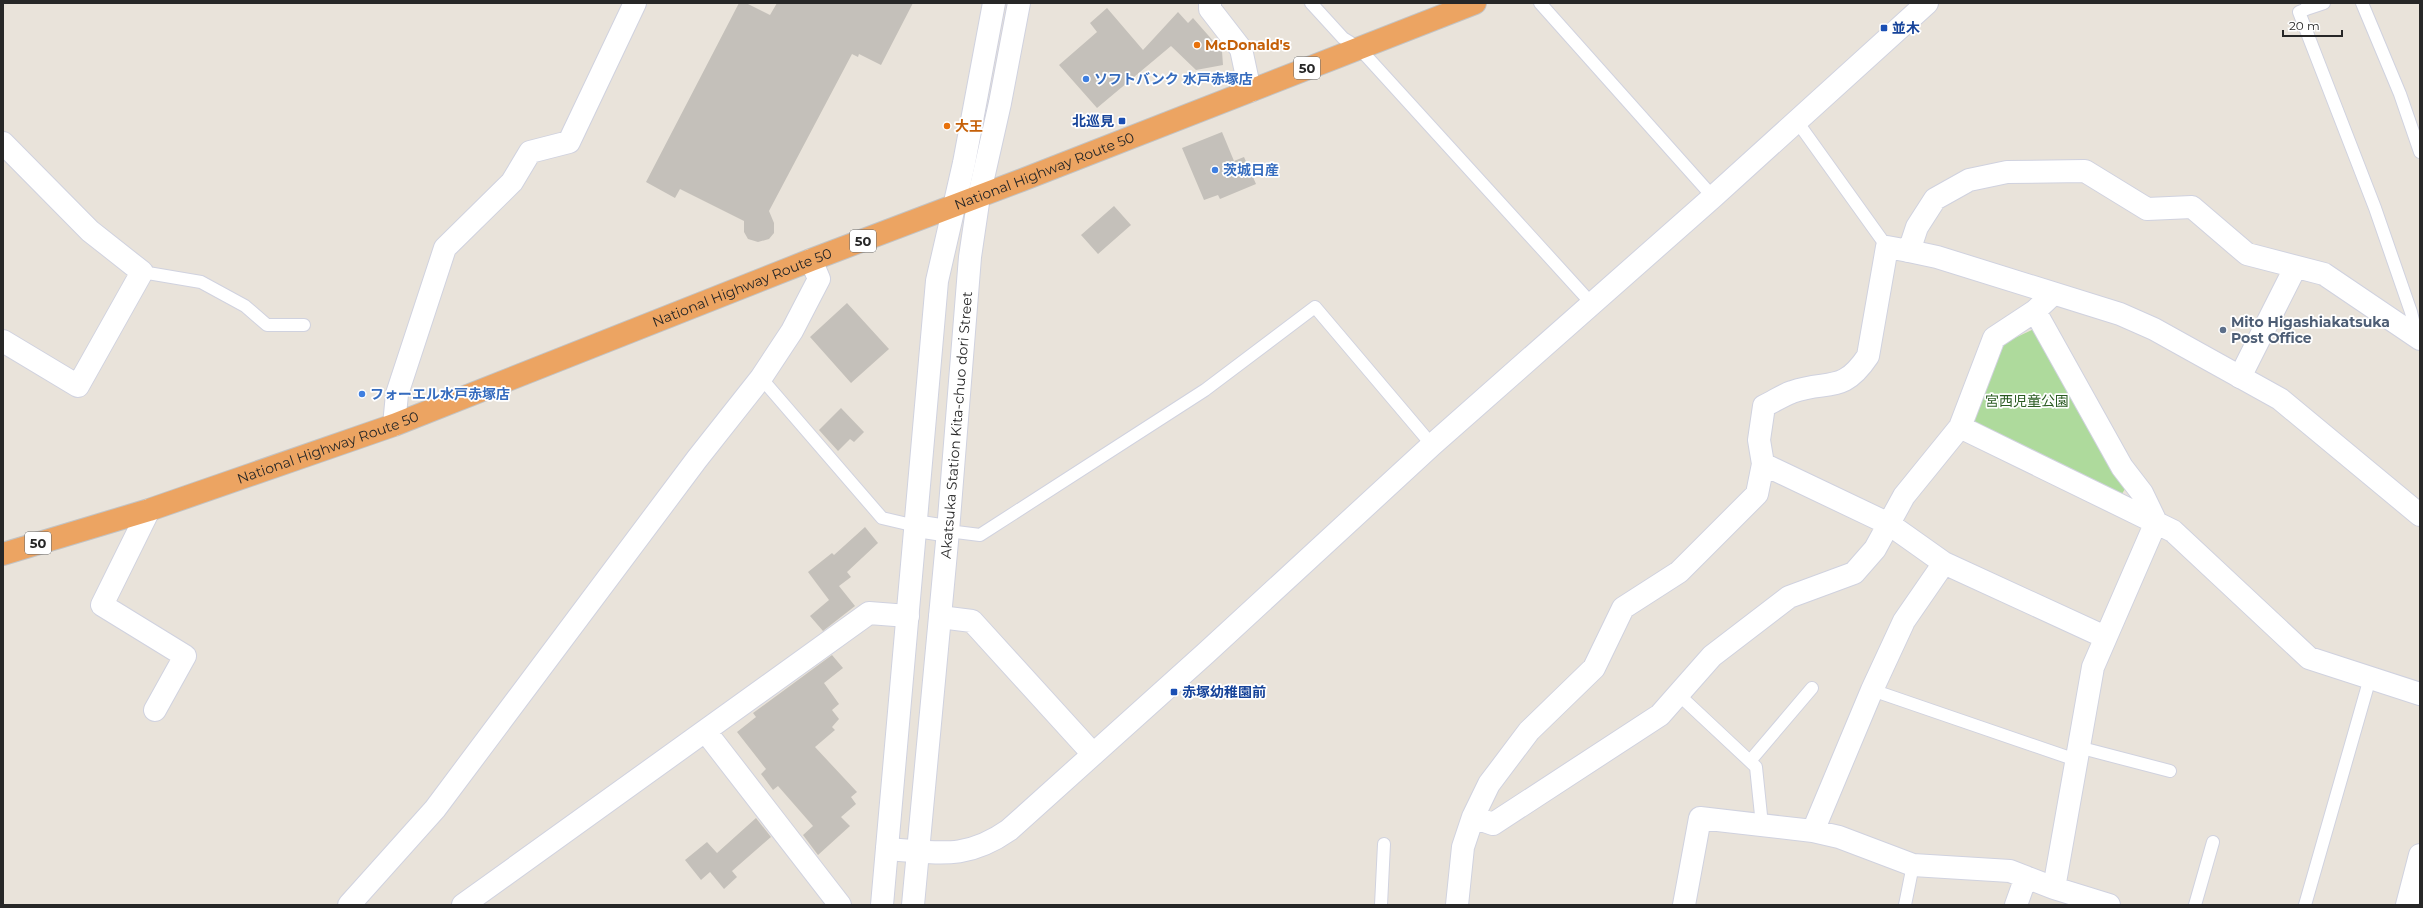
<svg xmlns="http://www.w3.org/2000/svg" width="2423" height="908" font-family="Montserrat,'Noto Sans JP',sans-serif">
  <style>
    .green { fill: #aeda9c }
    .building { fill: #c4c0ba }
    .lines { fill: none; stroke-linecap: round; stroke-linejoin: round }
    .lane-casing { stroke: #d0d2df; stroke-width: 14 }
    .street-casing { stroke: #d0d2df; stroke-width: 24 }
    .secondary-casing { stroke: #d0d2df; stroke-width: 24 }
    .highway-casing { stroke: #c3c3c3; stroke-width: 24 }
    .lane { stroke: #fff; stroke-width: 12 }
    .street { stroke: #fff; stroke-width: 22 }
    .secondary { stroke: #fff; stroke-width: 22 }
    .highway { stroke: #eca462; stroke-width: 22 }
    .transit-dot { fill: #1a4fb4; stroke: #fff; stroke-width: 1.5 }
    .food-dot { fill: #e8710a; stroke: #fff; stroke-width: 1.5 }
    .shop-dot { fill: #3f7fe0; stroke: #fff; stroke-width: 1.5 }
    .service-dot { fill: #5c6f8a; stroke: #fff; stroke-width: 1.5 }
    .labels { text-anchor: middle; stroke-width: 3.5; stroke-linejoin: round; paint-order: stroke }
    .shield { fill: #fff; stroke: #686868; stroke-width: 1 }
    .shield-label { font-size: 13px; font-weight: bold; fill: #272727 }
    .transit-label { font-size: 14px; font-weight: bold; fill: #164399; stroke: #fff; text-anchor: start }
    .food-label { font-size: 14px; font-weight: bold; fill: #c56008; stroke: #fff; text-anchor: start }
    .shop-label { font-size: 14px; font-weight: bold; fill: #366cbe; stroke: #fff; text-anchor: start }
    .street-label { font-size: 14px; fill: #272727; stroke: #fff }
    .service-label { font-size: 14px; font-weight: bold; fill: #4e5e75; stroke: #fff; text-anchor: start }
    .park-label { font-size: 14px; fill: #2a5b21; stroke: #fff }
  </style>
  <rect width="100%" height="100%" fill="#e9e3da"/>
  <path class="green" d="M2036,328l92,156 -8,13 -150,-76 32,-77z"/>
  <path class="building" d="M739,3h7l24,12 7,-12h136l-32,62 -22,-11 -1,3 -6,-3 -83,157 5,12v10l-5,6 -11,3 -10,-3 -4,-7v-11l-64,-32 -5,9 -29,-16z
    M1107,8l36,42 35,-38 10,11 5,-5 29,33 1,14 -27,5 -25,-24 -74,62 -38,-43 38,-33 -7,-9z
    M1222,132l12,29 10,-4 12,27 -36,15 -2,-4 -14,5 -22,-52z
    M1114,206l17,19 -33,29 -17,-19z
    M847,303l42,46 -38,34 -41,-46z
    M841,408l23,24 -10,10 -4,-3 -12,12 -19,-21z
    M865,527l13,16 -31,29 4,5 -12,9 16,20 -32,25 -13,-15 19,-16 -21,-28 24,-19 2,2z
    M832,655l11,13 -19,15 15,21 -7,6 7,9 -7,8 3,3 -20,17 42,45 -6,5 5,7 -15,13 9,9 -32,29 -15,-20 10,-9 -35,-40 -5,4 -12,-16 5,-5 -29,-37 19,-15 -3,-4z
    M756,818l15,19 -39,34 5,6 -13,12 -14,-17 -9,8 -16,-20 22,-18 10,11z"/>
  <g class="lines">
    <defs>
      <path id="lane" d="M1311,3l32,35 16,10 233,256
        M1540,3l173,194
        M2307,3l2,5 -10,4 76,196 36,104 6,25
        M2362,3l38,91 20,58
        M2309,8l15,-5
        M1796,120l91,127
        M142,272l59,10 44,24 22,19h37
        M761,378l121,140 34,8
        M948,531l32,4 225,-145 110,-83 117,138
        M1872,690l204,70
        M1678,694l78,73 6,58
        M2078,747l92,24
        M1750,761l62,-73
        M1381,905l3,-61
        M1905,905l8,-40
        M2195,905l18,-63
        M2305,905l65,-227"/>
      <path id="street" d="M1210,3v6l31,40 9,42
        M3,143l87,88 52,41 -64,114 -75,-45
        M2035,311l87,156 20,26 14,29 -63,145 -39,221
        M2240,377l55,-109
        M394,425l3,-31 48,-146 67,-66 18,-30 39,-10 66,-139
        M1960,427l213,104 136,127 111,36
        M1763,464l126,60 55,39 161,74
        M149,510l-47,95 83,51 -30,54
        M916,526l32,5
        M940,617l32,4 121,133
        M706,732l134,173
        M1473,817l20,7 167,-109 52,-59 77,-59 65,-24 21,-24 29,-53 56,-69 34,-89 41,-27 18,-17
        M1813,831l59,-141 32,-69 40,-58
        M349,905l86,-96 262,-350 64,-81 31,-47 27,-52 -8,-19
        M463,905l406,-292 39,3
        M1457,905l6,-58 10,-30 16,-33 40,-53 65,-63 29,-60 56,-36 78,-78 6,-30 -4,-24 5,-34c9,-4 19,-11 28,-14 36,-13 50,3 76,-36l19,-109 22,4 8,-24 18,-28 34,-19 38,-8 78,-1 62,38 45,-2 55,47 77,20 96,65
        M1684,905l16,-87 113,13 26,6 74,28 97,6 44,17 55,17
        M2016,905l10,-28
        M2407,905l13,-50"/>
      <g id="secondary">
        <path d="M1909,251l28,6 183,57 34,15 126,70 140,116"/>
        <path d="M887,849c50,3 78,12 122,-19l197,-177 226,-208 281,-248 214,-194"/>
        <path d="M882,905l55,-624 27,-118 30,-160"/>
        <path id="s1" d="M913,905l35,-374 22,-274 9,-61 21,-93 19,-100"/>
      </g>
      <g id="highway">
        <path id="s2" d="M3,554l146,-44 245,-85 417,-165 211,-80 453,-177"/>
      </g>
    </defs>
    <use href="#lane" class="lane-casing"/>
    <use href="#street" class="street-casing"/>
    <use href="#secondary" class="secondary-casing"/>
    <use href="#highway" class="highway-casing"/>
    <use href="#lane" class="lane"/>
    <use href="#street" class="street"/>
    <use href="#secondary" class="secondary"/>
    <use href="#highway" class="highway"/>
  </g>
  <g class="transit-dot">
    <rect x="1880" y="24" width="8" height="8" rx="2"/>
    <rect x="1118" y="117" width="8" height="8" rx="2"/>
    <rect x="1170" y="688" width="8" height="8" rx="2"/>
  </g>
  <g class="food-dot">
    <circle cx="1197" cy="45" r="4"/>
    <circle cx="947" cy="126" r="4"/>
  </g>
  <g class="shop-dot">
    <circle cx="1086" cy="79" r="4"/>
    <circle cx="1215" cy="170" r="4"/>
    <circle cx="362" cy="394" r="4"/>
  </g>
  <circle class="service-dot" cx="2223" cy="330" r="4"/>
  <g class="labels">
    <g class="shield">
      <rect x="1294" y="57" width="26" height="22" rx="3"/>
      <rect x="850" y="230" width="26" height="22" rx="3"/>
      <rect x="25" y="532" width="26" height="22" rx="3"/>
    </g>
    <g class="shield-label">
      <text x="1307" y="73">50</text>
      <text x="863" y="246">50</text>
      <text x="38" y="548">50</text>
    </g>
    <g class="transit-label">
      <text x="1892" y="33">並木</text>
      <text x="1114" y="126" text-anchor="end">北巡見</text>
      <text x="1182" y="697">赤塚幼稚園前</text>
    </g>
    <g class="food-label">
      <text x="1205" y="50">McDonald's</text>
      <text x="955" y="131">大王</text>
    </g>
    <g class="shop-label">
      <text x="1094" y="84">ソフトバンク 水戸赤塚店</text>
      <text x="1223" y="175">茨城日産</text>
      <text x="370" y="399">フォーエル水戸赤塚店</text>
    </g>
    <g class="street-label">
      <text dy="5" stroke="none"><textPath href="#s2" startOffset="1110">National Highway Route 50</textPath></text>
      <text dy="5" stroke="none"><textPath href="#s2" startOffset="786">National Highway Route 50</textPath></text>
      <text dy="5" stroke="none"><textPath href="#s1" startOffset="482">Akatsuka Station Kita-chuo dori Street</textPath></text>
      <text dy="5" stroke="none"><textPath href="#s2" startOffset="342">National Highway Route 50</textPath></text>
    </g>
    <g class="service-label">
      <text x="2231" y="327">Mito Higashiakatsuka<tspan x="2231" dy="16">Post Office</tspan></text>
    </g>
    <g class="park-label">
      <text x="2027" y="406">宮西児童公園</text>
    </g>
  </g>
  <rect width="2423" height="908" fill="none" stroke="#272727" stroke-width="8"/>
  <path d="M2283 30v6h59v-6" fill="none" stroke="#272727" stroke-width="2"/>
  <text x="2289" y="30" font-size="12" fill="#272727" stroke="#ffffff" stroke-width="3" paint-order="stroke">20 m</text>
</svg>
